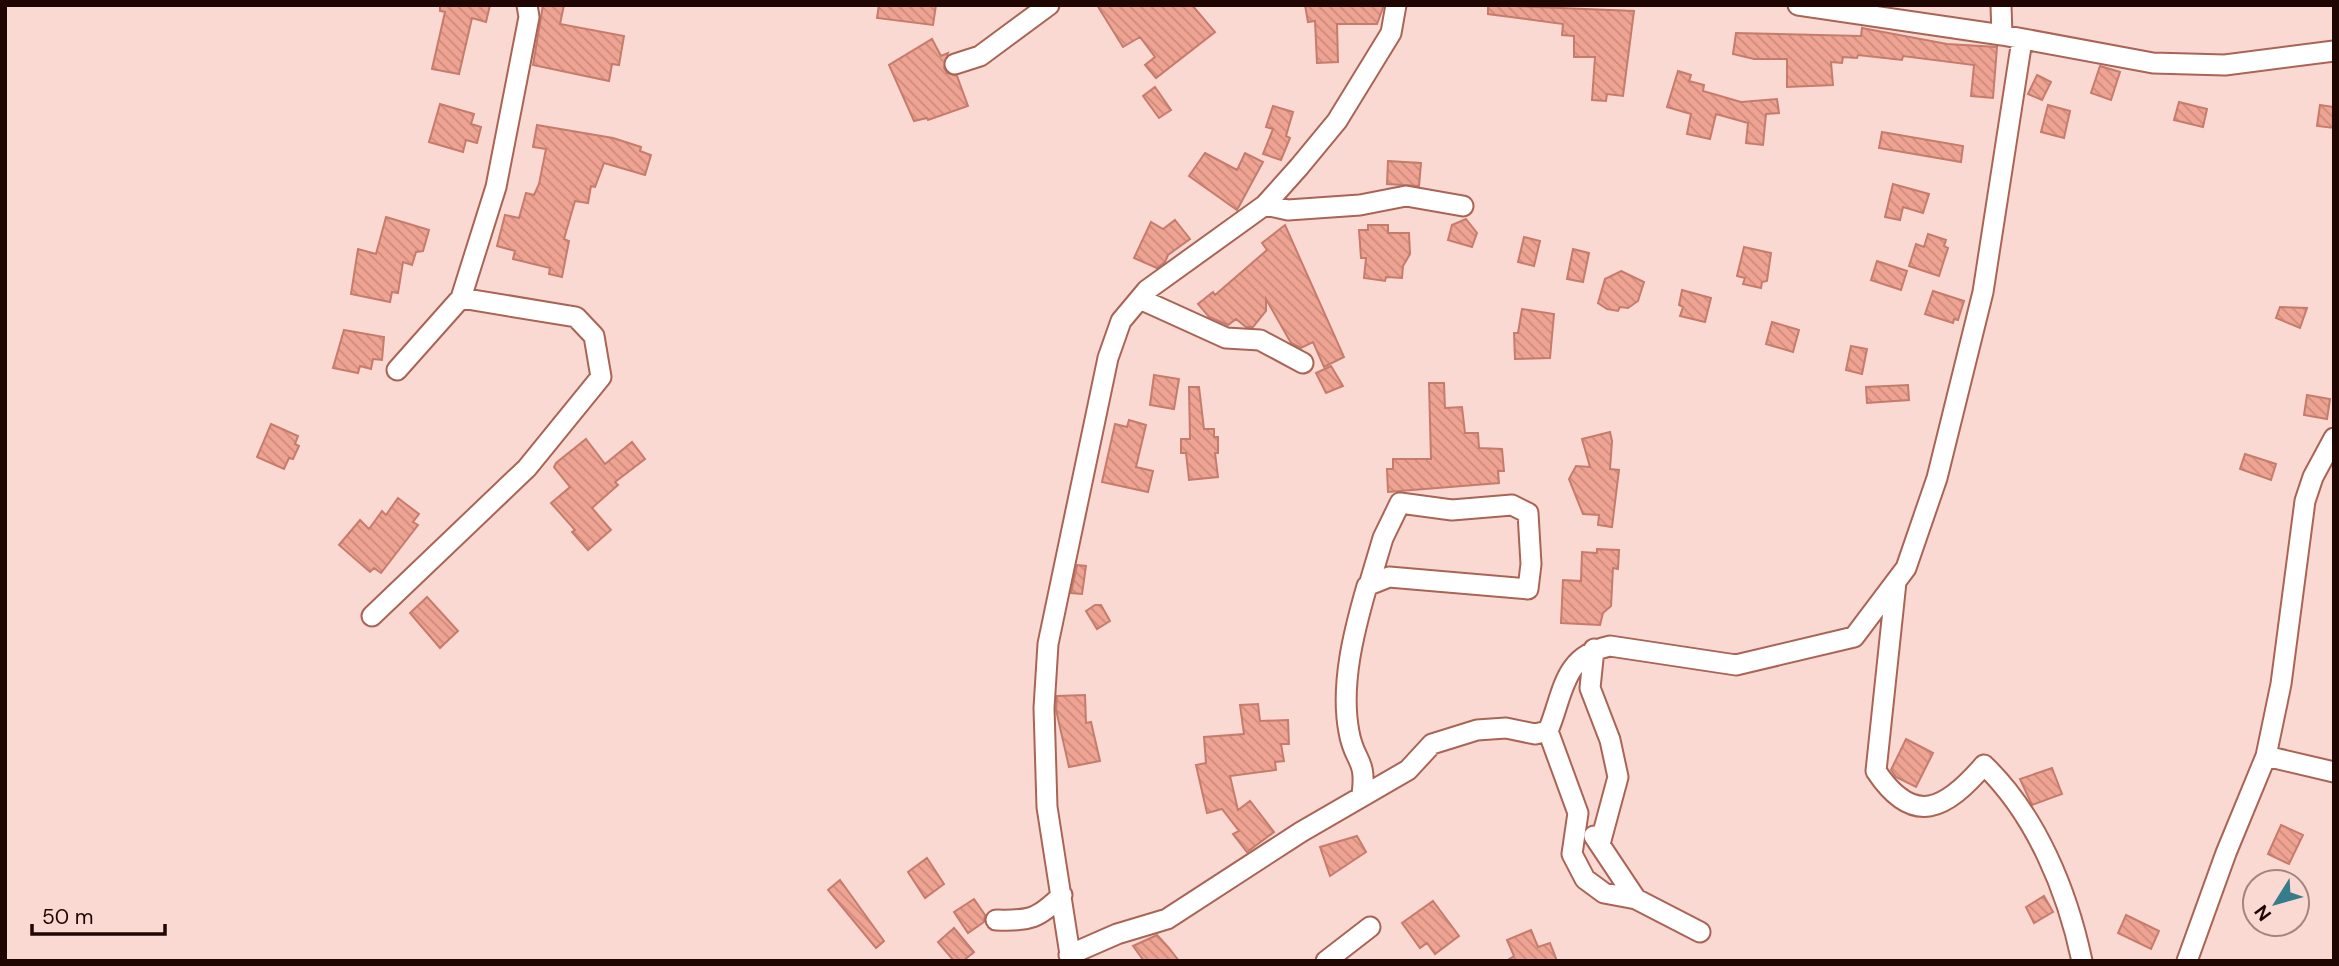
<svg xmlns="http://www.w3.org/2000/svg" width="2339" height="966" font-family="'DM Sans',sans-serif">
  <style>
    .building { fill: url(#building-back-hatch); stroke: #c57c6d; stroke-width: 2 }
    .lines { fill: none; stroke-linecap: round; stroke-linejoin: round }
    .street-casing { stroke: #aa6455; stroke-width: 23 }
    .street { stroke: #fff; stroke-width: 19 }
  </style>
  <defs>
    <pattern id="building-back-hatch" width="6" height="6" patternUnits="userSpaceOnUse" patternTransform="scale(1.75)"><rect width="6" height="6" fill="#efa392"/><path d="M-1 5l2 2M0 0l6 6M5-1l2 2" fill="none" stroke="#cd8b7c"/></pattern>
  </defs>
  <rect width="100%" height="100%" fill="#fad9d2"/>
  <path class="building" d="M440,5h50l-4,17 -14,-4 -13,56 -27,-5 13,-57 -5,-1z
    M543,5h21l-4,19 64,12 -5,29 -7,-1 -3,17 -76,-16z
    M879,5h57l-3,20 -56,-7z
    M1097,5h95l23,27 -59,46 -11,-13 10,-8 -15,-20 -17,10z
    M1305,5h79l-7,19h-40l1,38 -21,1 -2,-42 -7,1z
    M1488,5l146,6 -11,85 -16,-2 -1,7 -14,-1 3,-43h-21v-21l-12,-1 1,-11 -75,-10z
    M1862,28l85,16 50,3 -4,51 -22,-2 3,-31 -71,-9 -1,4 -44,-5 -1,3 -14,-1 -1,6 -11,-1 2,23 -46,2v-28h-33l-21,-5 3,-21 125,3z
    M932,39l9,17 7,-3 -4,15 3,5 10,3 11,30 -40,14 -1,-2 -13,3 -25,-56z
    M2100,66l20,6 -9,28 -20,-7z
    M1678,71l13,4 -2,6 15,4 -1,6 38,11 36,-3 2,14 -13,1 -3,31 -17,-2 2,-20 -32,-9 -6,25 -23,-5 4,-20 -24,-7z
    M2037,75l14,7 -9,18 -14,-6z
    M1155,87l16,23 -12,8 -16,-22z
    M2179,102l28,7 -4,18 -29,-7z
    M440,104l34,10 -3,10 10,3 -4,16 -11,-3 -3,12 -34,-10z
    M2048,105l22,6 -6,27 -23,-6z
    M2320,105l14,2v21l-17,-2z
    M1273,106l20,6 -7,24 4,2 -9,22 -18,-6 10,-25 -7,-2z
    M537,125l76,13 28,9 -1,4 11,4 -6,20 -41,-12 -9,24 -4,-1 -3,17 -13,-2 -11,38 5,2 -7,36 -13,-3 1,-6 -37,-9 2,-8 -18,-5 8,-31 14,3 7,-25 8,2 5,-11 7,-35 -13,-2z
    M1882,132l81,14 -2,16 -82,-14z
    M1205,153l32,17 8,-17 18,9 -26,48 -48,-34z
    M1388,161l33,2 -2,23 -32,-2z
    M1893,184l36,10 -6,19 -20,-6 -3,13 -15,-3z
    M386,217l43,13 -6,21 -7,1 -4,13 -9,-3 -5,31 -6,-1 -2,10 -39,-8 7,-45 18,5z
    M1466,219l11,14 -5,14 -24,-7 4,-15z
    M1175,220l15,19 -22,16 -3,7 -8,6 -23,-10 17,-36 12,7z
    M1285,225l59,132 -20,10 -11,-25 -12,6 -10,-5 -25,-44v12l-13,16h-7l-10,-8 -8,6 -19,-8 -11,-13 15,-12 2,3 52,-45 -5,-7z
    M1368,225h20v8h21l1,21 -7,12 -1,12 -16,-1 -1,4 -21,-3 2,-20h-5l-2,-28h9z
    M1928,234l18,6 -2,6 4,2 -9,28 -30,-10 7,-22 8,3z
    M1524,237l16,4 -6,25 -16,-4z
    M1744,247l27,6 -4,28 -5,1 -1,6 -18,-4 2,-6 -8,-2z
    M1573,249l16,4 -6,29 -16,-3z
    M1877,261l30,10 -6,19 -30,-10z
    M1621,271l23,11 -6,19 -10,7 -8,-1 -2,4 -11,-2 -9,-6 7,-24z
    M1682,290l29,8 -6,24 -25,-6 3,-9 -4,-2z
    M1933,291l31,10 -6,19 -4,-1 -1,4 -28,-9z
    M2280,307l27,1 -7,20 -24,-10z
    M1522,309l32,5 -4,44 -35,1 -1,-26h4z
    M1772,322l27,8 -6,22 -27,-8z
    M344,330l40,7 -2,23 -9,-1 -2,10 -11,-3 -2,7 -25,-5z
    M1851,346l16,3 -5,25 -16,-4z
    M1331,366l12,20 -17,7 -10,-20z
    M1154,375l25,4 -5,30 -24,-4z
    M1429,383h15l1,25 17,-1 3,26h13l1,15 23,1 2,22h-6l1,12 -111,9 -1,-23h6v-10h38z
    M1908,385l1,15 -42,3 -1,-16z
    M1189,387h10l5,42h10v8h4v16h-3l3,24 -29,3 -3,-27h-5v-14h9z
    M2307,395l23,4 -3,20 -23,-4z
    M1129,420l17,5 -10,42 17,4 -5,21 -46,-10 13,-58 12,3z
    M271,424l27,12 -3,8 4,2 -6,13 -4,-1 -5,11 -27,-12z
    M1610,432l2,9 -2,28 9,1 -7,57 -14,-2 1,-10 -16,-1 -14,-35 7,-13 14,1 -8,-28z
    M586,439l19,25 27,-22 13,17 -30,23 3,3 -26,23 19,22 -23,20 -16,-18 3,-2 -24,-27 19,-16 -16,-20 2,-4z
    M2245,454l31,10 -5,16 -31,-11z
    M398,498l21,16 -6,8 5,3 -37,48 -7,-5 -4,4 -31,-27 21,-25 9,9 13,-18 4,4z
    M1597,549l22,1 -1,19 -5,-1 -2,38 -8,7 -3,12 -39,-2 2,-43 18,1 1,-29 15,1z
    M1077,565l9,1 -4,28 -11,-1z
    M427,597l31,34 -18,17 -30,-35z
    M1095,605h6l9,16 -13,8 -11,-18z
    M1085,695l1,28 5,-1 9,39 -31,6 -13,-57 1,-14z
    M1258,704l2,17 28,-1 1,24h-8l3,17 -9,1 1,8 -46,6 8,34 12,-9 24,31 -27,20 -14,-18 6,-3 -17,-22 -15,4 -11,-48 10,-2 -2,-26 40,-3 -4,-29z
    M1906,739l27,14 -17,34 -20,-10 -5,-7z
    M2052,768l10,26 -30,11 -12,-26z
    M2281,825l22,10 -14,29 -21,-10z
    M1357,836l9,16 -36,24 -10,-29z
    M927,858l17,26 -19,14 -17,-26z
    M840,880l44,61 -8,7 -48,-58z
    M2044,896l9,16 -19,11 -8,-16z
    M974,899l11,16 -1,7 -16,11 -14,-21z
    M1433,901l26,35 -24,18 -8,-11 -7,5 -18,-25z
    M2126,915l33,16 -8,18 -33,-16z
    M954,928l20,24 -11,9h-9l-16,-19z
    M1531,930l7,17 12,-4 7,18h-51l8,-5 -7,-16z
    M1157,935l11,12 11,14h-35l-11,-15z"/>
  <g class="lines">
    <defs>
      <path id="street" d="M1798,5l204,30 151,28 72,2 109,-14
        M2001,5l1,30
        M955,64l25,-8 69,-51
        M1265,205l23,5 72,-5 46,-9 57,10
        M1140,299l86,39 34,2 43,23
        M397,370l64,-72 35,-111 33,-170 -2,-12
        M1896,582l-20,189c38,57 70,38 108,-6 52,50 83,125 98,196
        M372,616l155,-148 74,-91 -7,-41 -18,-19 -115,-19
        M1594,649l-4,39 20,52 8,37 -18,67
        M1548,731l30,82 -6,41 13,25 19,14 32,6 64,33
        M2266,756l68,16
        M1362,794c5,-36 -8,-32 -13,-62 -9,-47 5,-101 18,-146l2,-1 20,-8 139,12 3,-25 -3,-51 -16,-8 -60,5 -52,-7 -17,35 -14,47
        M1594,836l42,63
        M996,920c34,1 42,-1 66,-25
        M1069,955l48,-21 50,-15 134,-87 107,-62 24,-26 45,-14 29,-2 29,6 13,-3c16,-38 14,-75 62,-85l126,19 118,-28 52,-69 31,-90 46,-186 39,-252
        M1071,961l-24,-154 -3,-99 4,-64 60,-286 13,-37 26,-31 118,-85 34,-38 38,-46 54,-88 5,-28
        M1326,961l44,-34
        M2187,961l39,-108 40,-97 15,-72 24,-183 8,-24 21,-39"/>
    </defs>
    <use href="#street" class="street-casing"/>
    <use href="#street" class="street"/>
  </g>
  <rect width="2339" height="966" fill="none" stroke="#200603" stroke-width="14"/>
  <g transform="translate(2276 903) rotate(233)"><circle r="33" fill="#fad9d2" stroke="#a3857f" stroke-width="2"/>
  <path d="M0-5L12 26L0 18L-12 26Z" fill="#377c8a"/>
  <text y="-10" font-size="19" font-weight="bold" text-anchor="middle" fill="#200603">N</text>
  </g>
  <path d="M32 924v10h133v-10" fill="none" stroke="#200603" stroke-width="3.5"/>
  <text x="42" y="924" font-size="21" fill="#200603" stroke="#fad9d2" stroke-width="5" paint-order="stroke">50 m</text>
</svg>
